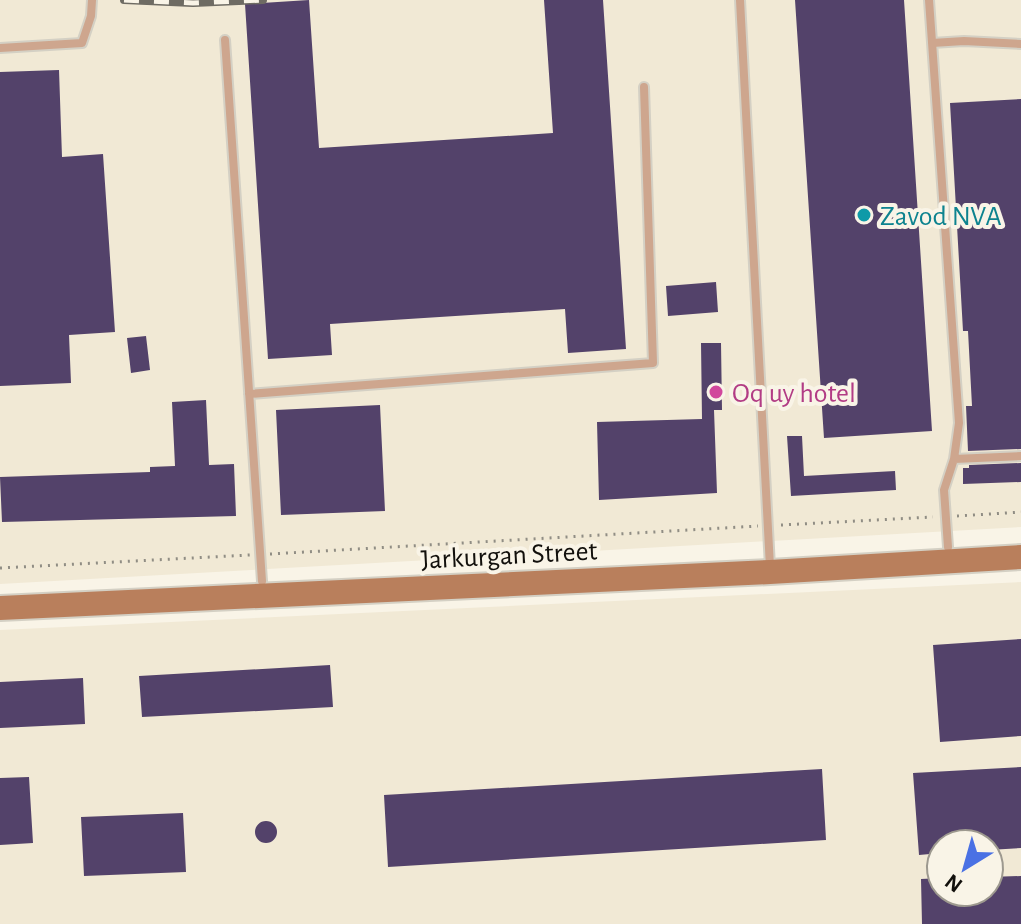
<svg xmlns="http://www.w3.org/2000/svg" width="1021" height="924" font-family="'Alegreya Sans',sans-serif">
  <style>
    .built { fill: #f1e9d5; fill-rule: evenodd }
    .building { fill: #53426a }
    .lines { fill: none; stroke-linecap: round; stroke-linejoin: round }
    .service-casing { stroke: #d4d0c4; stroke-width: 12 }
    .secondary-casing { stroke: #d4d0c4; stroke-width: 28 }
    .path { stroke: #908d84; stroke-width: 3; stroke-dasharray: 2 6; stroke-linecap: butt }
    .service { stroke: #cea68e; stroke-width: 8 }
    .secondary { stroke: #b97f5c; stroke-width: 24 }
    .rail-casing { stroke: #6e6b63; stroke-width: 8 }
    .rail { stroke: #f9f4e7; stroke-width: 5; stroke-dasharray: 15; stroke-linecap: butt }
    .culture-dot { fill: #0f9aa8; stroke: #f9f4e7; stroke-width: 3 }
    .hotel-dot { fill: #d1479c; stroke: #f9f4e7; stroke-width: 3 }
    .labels { text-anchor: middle; stroke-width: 8; stroke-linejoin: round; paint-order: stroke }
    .culture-label { font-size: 28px; fill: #0d838f; stroke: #f9f4e7; text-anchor: start }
    .hotel-label { font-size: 28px; fill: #b23c85; stroke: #f9f4e7; text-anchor: start }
    .street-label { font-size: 28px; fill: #12100c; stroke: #f9f4e7 }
  </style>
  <rect width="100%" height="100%" fill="#f9f4e7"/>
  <path class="built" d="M0,0h1021v527l-1021,57z
    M1021,582v342h-1021v-294zM941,844h48v48h-48z"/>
  <path class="building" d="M309,0l10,148 234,-15 -9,-133h59l23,349 -58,4 -3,-44 -235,15 2,31 -64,4 -23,-355z
    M795,0h109l28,431 -108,7z
    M59,70l3,87 41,-3 12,178 -46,3 2,48 -71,3v-314z
    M1021,99v350l-53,2 -2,-45h6l-4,-75h-5l-13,-228z
    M716,282l2,30 -50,4 -2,-30z
    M146,336l4,34 -19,3 -4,-35z
    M701,343h20l1,67h-8l3,83 -118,7 -2,-78 105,-3z
    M206,400l3,65 25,-1 2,52 -234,6 -2,-45 150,-5v-5l25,-1 -3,-64z
    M380,405l5,106 -104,4 -5,-105z
    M787,436h15l2,40 91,-5 1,19 -105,6z
    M1021,463v19l-58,2v-16h6v-3z
    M1021,639v97l-81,6 -7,-97z
    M330,665l3,42 -191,10 -3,-41z
    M83,678l2,46 -85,4v-46z
    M1021,767v81l-32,2v-6h-48v9l-22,2 -6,-82z
    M822,769l4,71 -438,27 -4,-72z
    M29,777l4,66 -33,2v-67z
    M183,813l3,59 -102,4 -3,-59z
    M255 832a11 11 0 1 1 22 0a11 11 0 1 1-22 0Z
    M1021,876v48h-99l-1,-45 20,-1v14h48v-15z"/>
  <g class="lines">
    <defs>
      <path id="service" d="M740,0l30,567
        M929,0l30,423 -5,36 -10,31 4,57
        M225,40l37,541
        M932,43l32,-2 57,3
        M0,48l82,-5 9,-27 1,-16
        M249,394l404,-31 -9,-276
        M954,459l67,-3"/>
      <path id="secondary" d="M0,608l770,-36 251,-15"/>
    </defs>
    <use href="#service" class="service-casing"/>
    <use href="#secondary" class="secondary-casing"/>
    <path class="path" d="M957,516l64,-4
      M781,525l152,-8
      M270,554l488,-28
      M0,568l250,-13"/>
    <use href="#service" class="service"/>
    <use href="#secondary" class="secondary"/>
    <defs>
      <path id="rail" d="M124,0l69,3 70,-3"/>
    </defs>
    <use href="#rail" class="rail-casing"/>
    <use href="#rail" class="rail"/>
  </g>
  <circle class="culture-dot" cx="864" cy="215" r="8"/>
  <circle class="hotel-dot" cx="716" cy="392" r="8"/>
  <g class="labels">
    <g class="culture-label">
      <text x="880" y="225">Zavod NVA</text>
    </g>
    <g class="hotel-label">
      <text x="732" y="402">Oq uy hotel</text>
    </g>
    <g class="street-label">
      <text transform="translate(509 554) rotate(-3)" y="10">Jarkurgan Street</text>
    </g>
  </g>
  <g transform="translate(965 868) rotate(217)"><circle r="38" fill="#f9f4e7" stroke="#9d998f" stroke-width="2"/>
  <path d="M0-6L14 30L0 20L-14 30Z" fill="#4a71e4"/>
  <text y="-12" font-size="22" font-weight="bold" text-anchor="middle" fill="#12100c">N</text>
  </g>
</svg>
